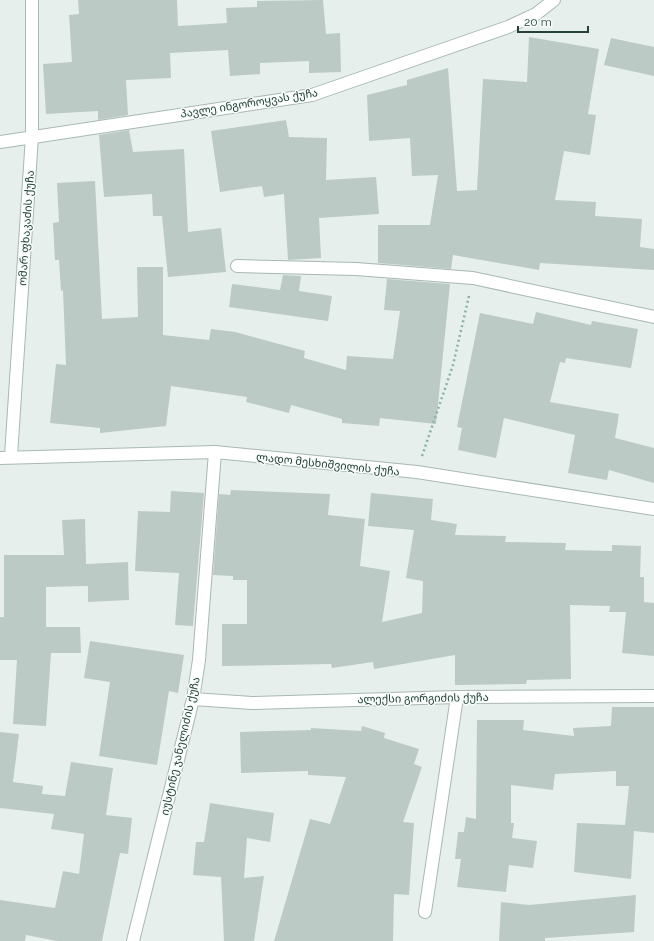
<svg xmlns="http://www.w3.org/2000/svg" width="654" height="941" font-family="Raleway,'Noto Sans Georgian',sans-serif">
  <style>
    .building { fill: #bbcac4 }
    .lines { fill: none; stroke-linecap: round; stroke-linejoin: round }
    .service-casing { stroke: #a8b8b3; stroke-width: 14 }
    .minor-casing { stroke: #a8b8b3; stroke-width: 14 }
    .tertiary-casing { stroke: #a8b8b3; stroke-width: 14 }
    .path { stroke: #85b3a7; stroke-width: 2.5; stroke-dasharray: 2 3; stroke-linecap: butt }
    .service { stroke: #fff; stroke-width: 12 }
    .minor { stroke: #fff; stroke-width: 12 }
    .tertiary { stroke: #fff; stroke-width: 12 }
    .labels { text-anchor: middle; stroke-width: 3; stroke-linejoin: round; paint-order: stroke }
    .street-label { font-size: 11px; fill: #24423b; stroke: #f7fbf9 }
  </style>
  <rect width="100%" height="100%" fill="#e6efeb"/>
  <path class="building" d="M78,0h99l1,26 49,-3 -1,-15 31,-1v-6l66,-1 3,34 14,-1 1,39 -32,1v-12l-49,2v11l-30,2 -2,-26 -58,3 1,25 -45,2 2,35 -30,5v-9l-52,3 -3,-50 29,-2 -3,-47 10,-1z
    M529,37l70,12 -11,65 8,1 -6,40 -26,-4 -9,49 41,2 -1,14 47,3 -2,28 14,2v21l-114,-7 -1,7 -86,-15 -2,14 -73,-6v-38h52l8,-50 -26,1 -2,-38 -41,3 -2,-46 40,-10v-5l41,-12 9,123 20,-1 6,-111 44,3z
    M611,38l43,9v29l-50,-11z
    M286,120l3,17 38,1 -1,42 50,-3 3,37 -60,4 2,40 -33,2 -4,-66 -20,3 -2,-11 -42,6 -9,-61z
    M129,130l4,22 51,-3 4,83 33,-4 5,44 -58,5 -6,-61h-9l-1,-22 -48,3 -5,-62z
    M95,181l7,138 36,-2 -1,-50h26v68l46,5 2,-11 24,3 70,19 -1,7 42,12 1,-14 46,3 7,-48 -16,-1 3,-31 63,5 -14,140 -56,-6 -1,8 -37,-3v-4l-51,-14 -2,8 -43,-11 1,-5 -76,-11 -5,40 -66,7v-5l-50,-5 6,-59 10,1 -3,-75 -2,1 -2,-31h-4l-2,-37 6,-1 -2,-39z
    M283,275l18,1 -2,15 33,5 -4,25 -99,-14 3,-23 48,6z
    M536,312l55,13 1,-4 46,8 -7,39 -65,-10 -1,5 -5,-1 -10,40 69,12 -4,24 39,10v35l-45,-13 -2,10 -39,-7 7,-38 -71,-17 -8,40 -38,-8 4,-22 -5,-1 23,-114 53,11z
    M231,490l99,4 -2,21 37,4 -5,47 30,5 -8,51 40,-9 1,-32 -17,-3 8,-48 -46,-4 3,-33 62,6 -2,21 26,4 -2,11 51,1 -1,6 61,1 -1,7 47,1v-6l29,1 -1,31h4v25l10,1v53l-32,-3 4,-41h-17l1,-6 -40,-1 1,74 -44,1 -1,4 -71,1v-30l-81,14 -1,-7 -41,6 -1,-4 -109,2v-42h25v-44h-14v-4l-20,-1 6,-81 11,1z
    M171,491l33,2 -11,133 -18,-1 4,-52 -44,-2 3,-60 32,1z
    M85,519l1,45 42,-2 1,38 -41,2v-16l-42,1v40h34l1,26h-30l-5,73 -33,-2 4,-64h-17v-43h4v-62h60l-2,-35z
    M90,641l94,14 -6,38 -9,-2 -12,74 -58,-9 11,-74 -26,-4z
    M612,707h42v126l-20,-2 -3,48 -57,-7 3,-49 48,2 4,-39h-13v-15l-61,3 -2,16 -42,-5v38h3l-2,15 25,3 -4,27 -24,-3 -3,27 -49,-5 4,-28h-6l3,-27h6l2,-15 10,2 1,-99h47l-1,10 51,6 -1,-8 38,-2z
    M362,726l23,7 -1,5 35,11 -5,15 8,3 -19,55 11,1 -5,72 -15,-1 -1,47h-119l36,-122 20,5 16,-47 -38,-2v-4l-67,2 -1,-41 71,-2v-2l50,3z
    M0,732l19,2 -6,48 30,4 -1,8 23,2 6,-34 42,6 -7,47 26,3 -4,36 -8,-1 -18,88h-45l-31,-6 -1,6h-25v-41l55,8 8,-37 16,3 5,-40 -33,-5 3,-15 -54,-6z
    M210,803l64,10 -4,29 -23,-4 -3,40 20,-2 -10,65h-30l-3,-64 -28,-2 3,-33h8z
    M636,895l-2,37 -89,6v3h-46l2,-39 28,3z"/>
  <g class="lines">
    <defs>
      <path id="service" d="M237,266l119,3 117,9 181,39
        M425,912l32,-215"/>
      <path id="minor" d="M0,142l312,-47 196,-68 28,-13 18,-14
        M11,456l21,-320v-136
        M193,699l59,4 205,-6 197,-1
        M133,941l60,-242 6,-39 16,-208"/>
      <path id="tertiary" d="M0,458l215,-6 202,20 237,37"/>
    </defs>
    <use href="#service" class="service-casing"/>
    <use href="#minor" class="minor-casing"/>
    <use href="#tertiary" class="tertiary-casing"/>
    <path class="path" d="M422,456l31,-91 16,-69"/>
    <use href="#service" class="service"/>
    <use href="#minor" class="minor"/>
    <use href="#tertiary" class="tertiary"/>
  </g>
  <g class="labels">
    <g class="street-label">
      <text transform="translate(249 103) rotate(-9)" y="4">პავლე ინგოროყვას ქუჩა</text>
      <text transform="translate(26 228) rotate(-86)" y="4">ომარ ფხაკაძის ქუჩა</text>
      <text transform="translate(328 464) rotate(6)" y="4">ლადო მესხიშვილის ქუჩა</text>
      <text transform="translate(423 698) rotate(-1)" y="4">ალექსი გორგიძის ქუჩა</text>
      <text transform="translate(180 746) rotate(-77)" y="4">იუსტინე ჯანელიძის ქუჩა</text>
    </g>
  </g>
  <path d="M518 26v6h70v-6" fill="none" stroke="#24423b" stroke-width="2"/>
  <text x="524" y="26" font-size="12" fill="#24423b" stroke="#f7fbf9" stroke-width="3" paint-order="stroke">20 m</text>
</svg>
